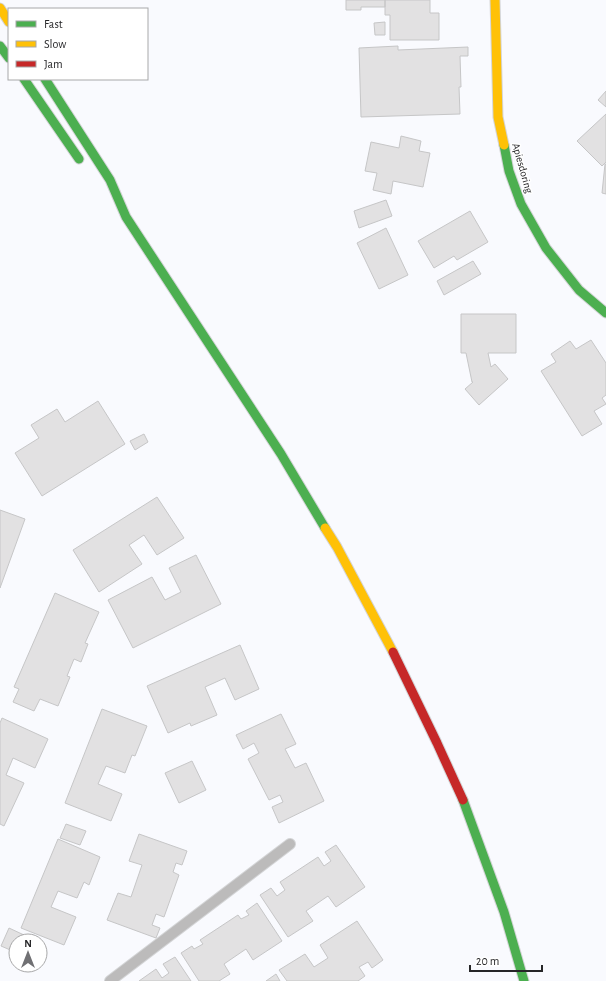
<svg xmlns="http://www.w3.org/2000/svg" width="606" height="981" font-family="'Alegreya Sans',sans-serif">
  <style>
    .building { fill: #e2e1e2; stroke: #c6c6c7 }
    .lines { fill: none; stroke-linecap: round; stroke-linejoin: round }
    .lane-casing { stroke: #d4d5d7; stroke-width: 12 }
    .fast-casing { stroke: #d4d5d7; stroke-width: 11 }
    .slow-casing { stroke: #d4d5d7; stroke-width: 11 }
    .jam-casing { stroke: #d4d5d7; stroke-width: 11 }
    .lane { stroke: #bcbbbb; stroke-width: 10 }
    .fast { stroke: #4caf50; stroke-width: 9 }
    .slow { stroke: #ffc107; stroke-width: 9 }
    .jam { stroke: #c62828; stroke-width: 9 }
    .labels { text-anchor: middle; stroke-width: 3; stroke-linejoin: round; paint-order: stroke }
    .street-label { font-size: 11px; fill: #262628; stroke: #fff }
  </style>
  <rect width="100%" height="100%" fill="#f9fafe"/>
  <path class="building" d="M346,0h39v7h-24v3h-15z
    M385,0h45v13h9v27h-49v-25h-5z
    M385,22v13h-10l-1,-12z
    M398,46v4l70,-3v9h-8l1,31h-2l1,27 -99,3 -2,-69z
    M606,91v16l-8,-7z
    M606,114v48l-4,4 -25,-25z
    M401,136l20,5 -2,10 11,2 -7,34 -30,-6 -2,13 -18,-4 4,-17 -12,-2 6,-29 28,6z
    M605,164h1v30l-4,-1z
    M386,200l6,16 -33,12 -5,-17z
    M470,211l18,31 -31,18 -3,-4 -20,12 -16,-27z
    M386,228l22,47 -29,14 -22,-46z
    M473,261l8,13 -37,21 -7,-14z
    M461,314h55v39h-28l3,14 4,-3 13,15 -29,26 -14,-16 8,-7h-1l-6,-29h-5z
    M591,340l15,23v32l-4,3 4,6 -12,7 8,13 -20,12 -41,-65 15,-9 -5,-8 19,-13 6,8z
    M98,401l27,43 -83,52 -27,-43 24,-15 -8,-13 26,-16 8,13z
    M144,434l4,8 -13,8 -5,-9z
    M157,497l27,41 -27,17 -13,-20 -15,10 13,19 -43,28 -26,-42z
    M0,510l25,9 -25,69z
    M196,555l25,49 -88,44 -25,-48 44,-23 13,23 16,-8 -12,-24z
    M55,593l44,19 -14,31 3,1 -7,18 -7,-3 -7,17 3,1 -12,29 -18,-7 -6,12 -21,-9 6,-13 -5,-2z
    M240,645l19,44 -24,11 -10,-22 -20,9 12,28 -26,11 -1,-3 -22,10 -21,-47z
    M102,709l45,17 -12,30 -3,-1 -7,18 -19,-7 -8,18 24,10 -11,27 -46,-18z
    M281,714l15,30 -11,5 10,19 11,-5 18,38 -45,22 -7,-16 11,-5 -3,-7 -11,5 -21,-41 11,-6 -5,-10 -11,6 -7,-14z
    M2,718l46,21 -13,29 -22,-10 -7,17 18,8 -20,43 -4,-2v-101z
    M192,761l14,29 -27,13 -14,-30z
    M66,824l20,7 -6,14 -20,-7z
    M139,834l48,17 -5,14 -6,-2 -3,9 6,3 -15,42 -8,-3 -4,11 8,3 -4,10 -49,-18 11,-27 13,4 11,-32 -13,-4z
    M58,839l42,18 -11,28 -5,-3 -7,16 -19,-7 -7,16 25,10 -12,28 -43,-17z
    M336,845l29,42 -29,20 -8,-11 -22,15 7,10 -25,16 -28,-42 11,-7 6,8 8,-6 -5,-8 38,-25 6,9 7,-5 -6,-9z
    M257,903l25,38 -29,19 -7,-11 -22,15 6,10 -11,7h-20l-18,-28 11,-7 2,3 9,-5 -3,-4 38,-25 3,4 8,-4 -3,-4z
    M357,921l26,39 -11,8 -4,-6 -9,5 6,9 -7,5h-71l-8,-11 26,-16 9,13 14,-9 -8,-13z
    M9,928l15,7 -3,6h-5l-1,11 -14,-6z
    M175,957l16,24h-52l17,-12 6,9 7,-5 -6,-9z
    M276,974l4,7h-14z"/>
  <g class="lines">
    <defs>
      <path id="lane" d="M110,981l180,-137"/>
      <path id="fast" d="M0,46l9,12
        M24,79l55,80
        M45,79l65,101 16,37 155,237 44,74
        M504,145l5,26 12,33 25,44 33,42 27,23
        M463,800l41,112 20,69"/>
      <path id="slow" d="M495,0l3,117 6,28
        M0,8l9,14
        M325,528l12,19 56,105"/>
      <path id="jam" d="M393,652l44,91 26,57"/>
    </defs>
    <use href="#lane" class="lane-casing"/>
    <use href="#fast" class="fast-casing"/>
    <use href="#slow" class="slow-casing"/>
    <use href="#jam" class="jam-casing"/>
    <use href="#lane" class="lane"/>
    <use href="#fast" class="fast"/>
    <use href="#slow" class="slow"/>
    <use href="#jam" class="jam"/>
  </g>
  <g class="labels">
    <g class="street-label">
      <text transform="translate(523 168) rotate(74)" y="4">Apiesdoring</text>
    </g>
  </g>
  <rect x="8" y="8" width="140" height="72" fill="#ffffff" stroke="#a8a8a9"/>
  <rect x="16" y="21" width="20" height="6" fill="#4caf50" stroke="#a8a8a9"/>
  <text x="44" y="28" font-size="12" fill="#262628">Fast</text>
  <rect x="16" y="41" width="20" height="6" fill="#ffc107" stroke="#a8a8a9"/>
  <text x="44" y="48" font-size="12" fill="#262628">Slow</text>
  <rect x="16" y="61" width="20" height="6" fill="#c62828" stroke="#a8a8a9"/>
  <text x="44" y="68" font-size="12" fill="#262628">Jam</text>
  <g transform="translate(28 953)"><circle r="19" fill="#ffffff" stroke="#a8a8a9"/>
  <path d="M0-3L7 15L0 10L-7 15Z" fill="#707073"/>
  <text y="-6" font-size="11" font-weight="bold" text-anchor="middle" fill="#262628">N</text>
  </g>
  <path d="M470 965v6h72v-6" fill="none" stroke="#262628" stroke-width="2"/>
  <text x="476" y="965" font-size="12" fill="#262628" stroke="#ffffff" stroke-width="3" paint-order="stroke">20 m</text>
</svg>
